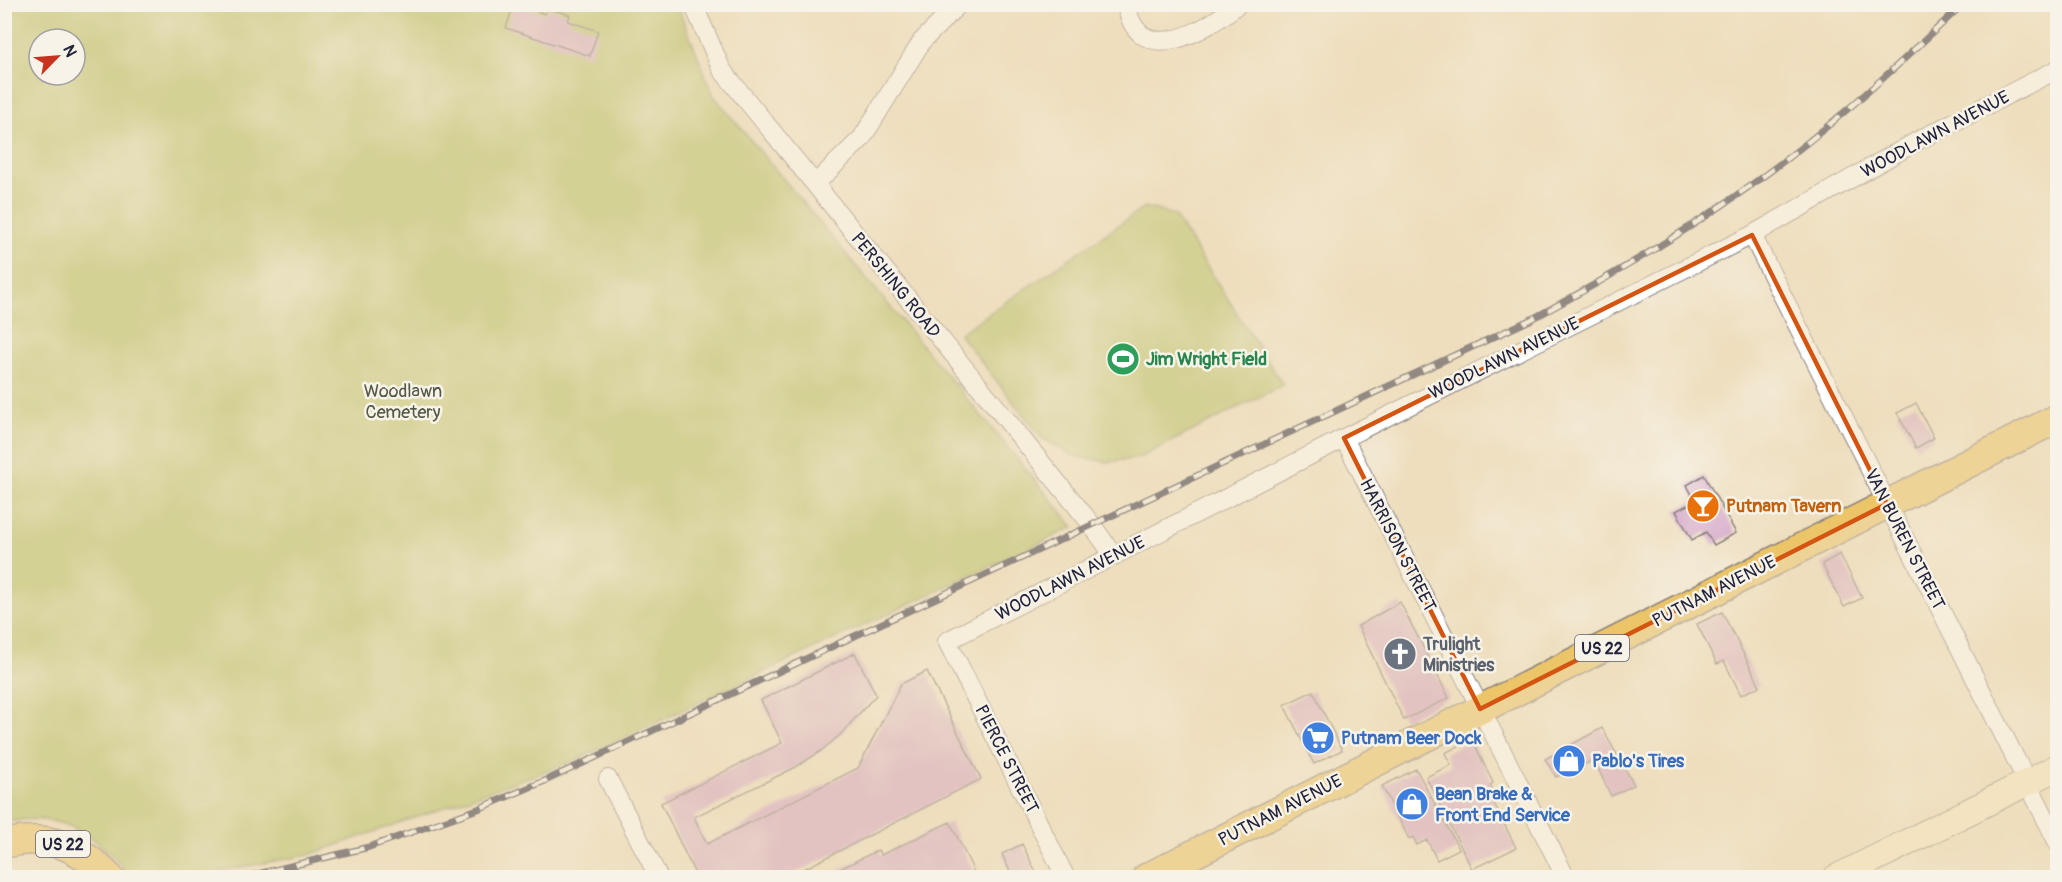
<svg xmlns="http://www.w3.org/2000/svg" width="2062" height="882" font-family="Pangolin,sans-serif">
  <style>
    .green { fill: #b2c062; stroke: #6a714e; stroke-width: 1.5; fill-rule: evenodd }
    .building { fill: #d3a3c7 }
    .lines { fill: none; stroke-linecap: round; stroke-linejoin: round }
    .street-casing { stroke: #88807c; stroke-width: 20 }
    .secondary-casing { stroke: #88807c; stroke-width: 28 }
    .primary-casing { stroke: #88807c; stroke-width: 31 }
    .street { stroke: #fff; stroke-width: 18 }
    .secondary { stroke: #f8e8c3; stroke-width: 26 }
    .primary { stroke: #edc569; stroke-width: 28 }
    .rail-casing { stroke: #22223b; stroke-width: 7 }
    .rail { stroke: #f7f3e8; stroke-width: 4.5; stroke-dasharray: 14; stroke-linecap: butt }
    .marked { fill: none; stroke: #d45411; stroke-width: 4.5; stroke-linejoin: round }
    .labels { text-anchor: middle; stroke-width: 5; stroke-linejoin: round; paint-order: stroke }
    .shield { fill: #f7f3e8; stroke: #62616f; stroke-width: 1.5 }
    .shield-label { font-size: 16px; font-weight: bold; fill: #22223b }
    .street-label { font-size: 18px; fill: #22223b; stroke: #f7f3e8 }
    .leisure-label { font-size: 18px; font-weight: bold; fill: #27864d; stroke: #f7f3e8; text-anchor: start }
    .park-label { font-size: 18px; fill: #545949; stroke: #f7f3e8 }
    .food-label { font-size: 18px; font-weight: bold; fill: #c56008; stroke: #f7f3e8; text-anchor: start }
    .worship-label { font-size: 18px; font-weight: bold; fill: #5b616d; stroke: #f7f3e8; text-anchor: start }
    .shop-label { font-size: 18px; font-weight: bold; fill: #366cbe; stroke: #f7f3e8; text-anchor: start }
  </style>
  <rect width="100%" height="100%" fill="#f7f3e8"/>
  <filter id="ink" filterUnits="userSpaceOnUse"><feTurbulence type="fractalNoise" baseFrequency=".0167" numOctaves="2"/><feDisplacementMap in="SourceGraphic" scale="12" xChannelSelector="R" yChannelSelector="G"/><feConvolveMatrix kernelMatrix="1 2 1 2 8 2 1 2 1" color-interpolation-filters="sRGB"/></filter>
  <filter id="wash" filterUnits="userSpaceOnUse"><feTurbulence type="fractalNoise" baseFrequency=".008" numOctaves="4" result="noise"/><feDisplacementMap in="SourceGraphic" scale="24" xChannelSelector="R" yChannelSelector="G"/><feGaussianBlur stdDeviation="1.35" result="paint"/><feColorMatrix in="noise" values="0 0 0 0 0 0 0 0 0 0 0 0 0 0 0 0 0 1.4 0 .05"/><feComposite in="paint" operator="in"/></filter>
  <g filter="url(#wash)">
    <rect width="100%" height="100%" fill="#eedebe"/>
    <path class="green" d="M4,5h673l37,91 360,431 -500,234 -265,94 -124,22h-56c-30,-43 -70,-67 -124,-54zM39,39h36v36h-36z
      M1145,207l29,8 109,170 -144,73 -31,4 -35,-6 -31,-18 -83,-104z"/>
    <g id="blocks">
      <path class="building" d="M514,4l31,10 2,-6 23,7 -2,6 30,10 -8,25 -84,-28z
        M1916,403l18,35 -18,10 -19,-35z
        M1704,475l32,58 -22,12 -8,-13 -14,8 -16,-29 19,-10 -8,-16z
        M1840,554l22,44 -18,9 -22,-43z
        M1400,602l49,96 -45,22 -46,-94z
        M1722,612l38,74 -19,9 -17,-34 -7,3 -20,-40z
        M855,653l21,42 -35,39 -20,17 -25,16 -102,50 13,27 151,-76 43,-84 26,-13 54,108 -195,99h-89l-36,-75 121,-60 -21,-43z
        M1313,691l29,59 -28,14 -30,-59z
        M1602,728l32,57 -23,11 -17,-36 -13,6 -2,-4v4l-23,11 -11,-18z
        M1472,739l21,44 -3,2 6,12 -4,2 24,49 -44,21 -46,-92 25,-12 -6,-12z
        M1416,769l43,80 -22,11 -10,-20 -10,5 -4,-8 -4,2 -27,-53z
        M950,822l27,56h-155l56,-28 3,5z
        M1022,844l17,34h-26l-11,-24z"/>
    </g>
  </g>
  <g filter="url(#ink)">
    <use href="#blocks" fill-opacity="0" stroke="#88807c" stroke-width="1.5"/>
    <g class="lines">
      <defs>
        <path id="street" d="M693,4l29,66 370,455 22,31
          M1126,4c12,67 80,27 112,0
          M815,184l47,-46 60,-97 37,-37
          M1752,235l306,608
          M1344,438l222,440
          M608,779l51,99
          M1066,878l-119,-237 397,-203 408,-203 167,-95 139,-71"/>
        <path id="secondary" d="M1836,878l222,-111"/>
        <path id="primary" d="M4,844c45,-11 75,2 106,34
          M1146,878l912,-460"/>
      </defs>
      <use href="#street" class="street-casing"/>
      <use href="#secondary" class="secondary-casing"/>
      <use href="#primary" class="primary-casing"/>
      <use href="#street" class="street"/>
      <use href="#secondary" class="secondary"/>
      <use href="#primary" class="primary"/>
      <defs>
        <path id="rail" d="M241,878l128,-31 109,-38 69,-29 985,-461c88,-47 173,-98 253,-159 63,-48 121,-102 178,-156"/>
      </defs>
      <use href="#rail" class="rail-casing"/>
      <use href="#rail" class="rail"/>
    </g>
  </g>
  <path d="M0 0H2062V882H0ZM1752,235l135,269 -407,205 -136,-271z" fill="#eedebe" fill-opacity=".55" fill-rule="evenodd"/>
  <path class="marked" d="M1752,235l135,269 -407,205 -136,-271z"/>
  <defs>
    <symbol id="stadium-disc" viewBox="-11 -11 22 22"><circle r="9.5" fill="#2e9e5b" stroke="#f7f3e8"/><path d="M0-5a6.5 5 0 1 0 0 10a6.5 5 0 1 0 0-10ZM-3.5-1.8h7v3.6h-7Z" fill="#fff"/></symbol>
    <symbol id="bar-disc" viewBox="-11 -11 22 22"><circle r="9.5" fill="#e8710a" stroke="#f7f3e8"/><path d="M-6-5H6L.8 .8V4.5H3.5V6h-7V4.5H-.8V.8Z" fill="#fff"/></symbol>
    <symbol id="church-disc" viewBox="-11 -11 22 22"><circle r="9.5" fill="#6b7280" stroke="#f7f3e8"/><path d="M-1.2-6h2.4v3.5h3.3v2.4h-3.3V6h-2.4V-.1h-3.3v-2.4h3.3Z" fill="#fff"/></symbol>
    <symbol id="supermarket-disc" viewBox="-11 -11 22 22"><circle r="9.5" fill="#3f7fe0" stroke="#f7f3e8"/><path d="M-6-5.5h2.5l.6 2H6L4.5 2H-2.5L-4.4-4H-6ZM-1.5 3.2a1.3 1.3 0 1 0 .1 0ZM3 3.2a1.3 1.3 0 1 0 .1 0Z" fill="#fff"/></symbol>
    <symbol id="shop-disc" viewBox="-11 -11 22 22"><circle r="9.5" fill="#3f7fe0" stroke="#f7f3e8"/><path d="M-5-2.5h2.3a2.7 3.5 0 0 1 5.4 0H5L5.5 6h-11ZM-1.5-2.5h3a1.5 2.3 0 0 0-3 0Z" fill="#fff"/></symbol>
  </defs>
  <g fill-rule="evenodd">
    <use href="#stadium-disc" x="1104" y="340" width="38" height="38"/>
    <use href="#bar-disc" x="1684" y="487" width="38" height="38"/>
    <use href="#church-disc" x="1381" y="635" width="38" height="38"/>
    <use href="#supermarket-disc" x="1299" y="719" width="38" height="38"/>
    <use href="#shop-disc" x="1550" y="742" width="38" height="38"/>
    <use href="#shop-disc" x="1393" y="785" width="38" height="38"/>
  </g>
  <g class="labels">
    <g class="shield">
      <rect x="1575" y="635" width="54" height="26" rx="4.5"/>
      <rect x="36" y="831" width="54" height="26" rx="4.5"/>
    </g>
    <g class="shield-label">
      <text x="1602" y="654">US 22</text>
      <text x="63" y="850">US 22</text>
    </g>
    <g class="street-label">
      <text transform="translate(1935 134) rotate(-28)" y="6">WOODLAWN AVENUE</text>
      <text transform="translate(896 285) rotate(51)" y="6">PERSHING ROAD</text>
      <text transform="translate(1504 358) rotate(-26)" y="6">WOODLAWN AVENUE</text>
      <text transform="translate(1905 539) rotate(63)" y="6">VAN BUREN STREET</text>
      <text transform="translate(1398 545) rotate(63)" y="6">HARRISON STREET</text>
      <text transform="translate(1070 578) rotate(-27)" y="6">WOODLAWN AVENUE</text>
      <text transform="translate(1714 591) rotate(-27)" y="6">PUTNAM AVENUE</text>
      <text transform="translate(1007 759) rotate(63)" y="6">PIERCE STREET</text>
      <text transform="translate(1280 810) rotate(-27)" y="6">PUTNAM AVENUE</text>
    </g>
    <g class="leisure-label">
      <text x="1146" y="365">Jim Wright Field</text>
    </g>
    <g class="park-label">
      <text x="403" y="397">Woodlawn<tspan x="403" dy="21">Cemetery</tspan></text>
    </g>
    <g class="food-label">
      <text x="1726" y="512">Putnam Tavern</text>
    </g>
    <g class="worship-label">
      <text x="1423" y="650">Trulight<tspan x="1423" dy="21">Ministries</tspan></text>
    </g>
    <g class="shop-label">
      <text x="1341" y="744">Putnam Beer Dock</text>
      <text x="1592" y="767">Pablo's Tires</text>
      <text x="1435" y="800">Bean Brake &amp;<tspan x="1435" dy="21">Front End Service</tspan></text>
    </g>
  </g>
  <rect width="2062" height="882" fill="none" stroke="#f7f3e8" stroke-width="24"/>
  <g transform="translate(57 57) rotate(65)"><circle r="28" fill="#f7f3e8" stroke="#a29fa3" stroke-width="1.5"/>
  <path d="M0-4.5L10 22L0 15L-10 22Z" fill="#c8321e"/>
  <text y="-9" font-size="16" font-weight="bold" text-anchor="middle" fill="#22223b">N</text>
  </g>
</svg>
